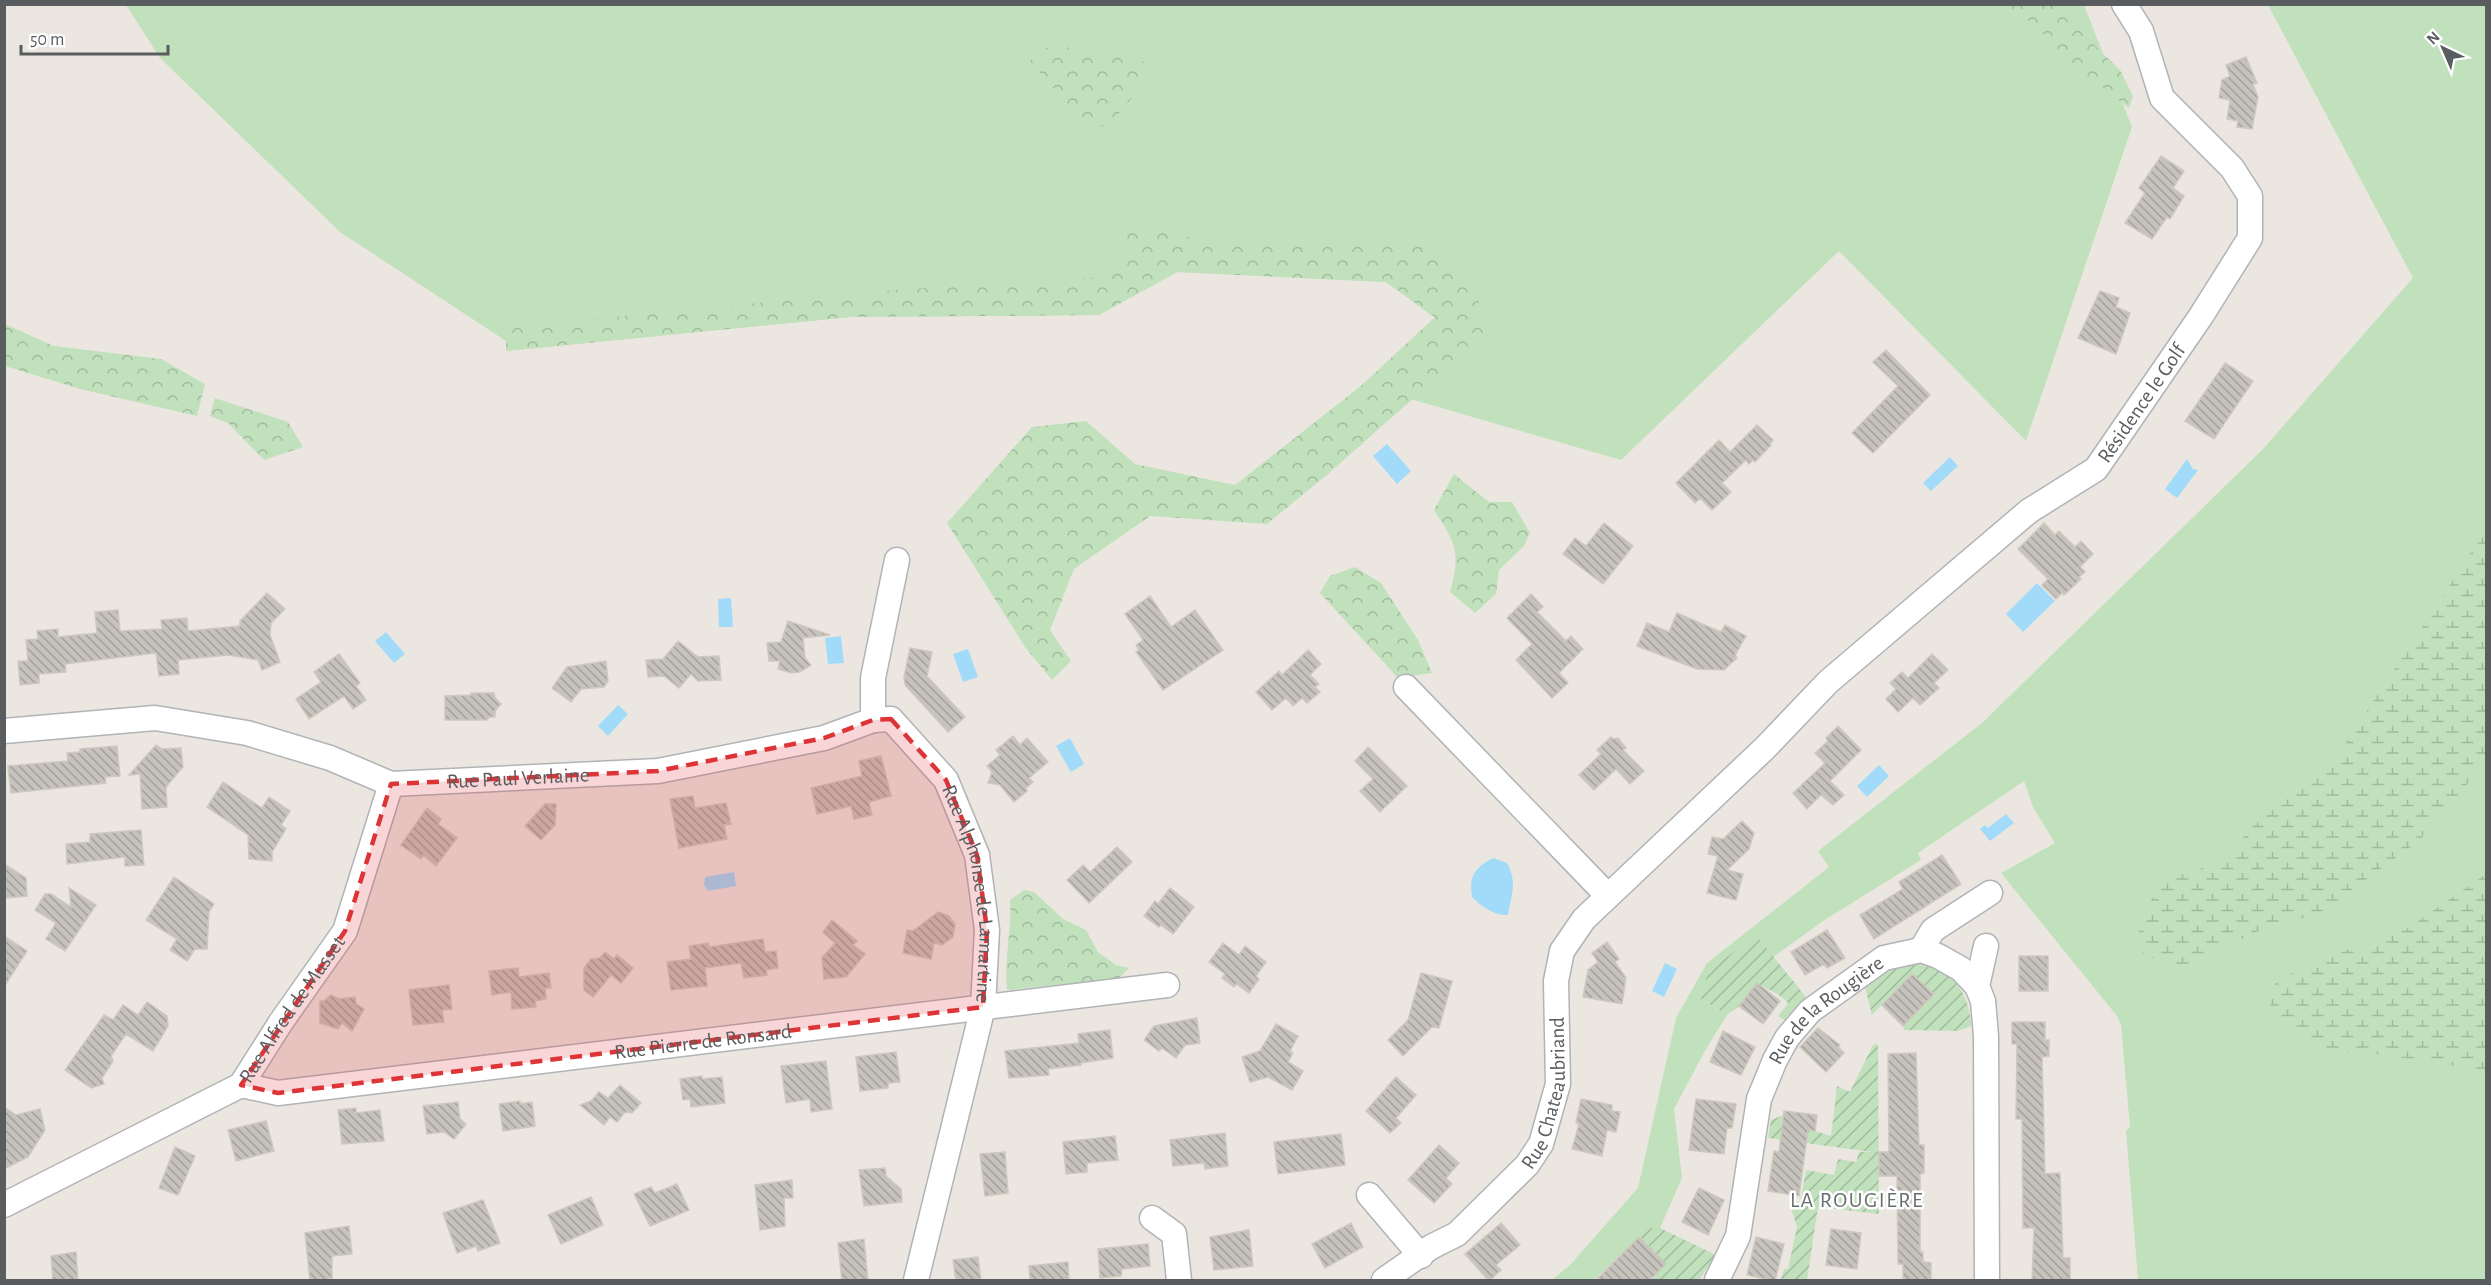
<svg xmlns="http://www.w3.org/2000/svg" width="2491" height="1285" font-family="'Alegreya Sans',sans-serif">
  <style>
    .grass { fill: #c1e1bd }
    .forest { fill: url(#forest-crowns) }
    .wetland { fill: url(#wetland-marsh) }
    .garden { fill: url(#garden-furrows) }
    .water { fill: #a2dbf9 }
    .building { fill: url(#building-back-hatch); stroke: #cfc8bf; stroke-width: 1.5 }
    .lines { fill: none; stroke-linecap: round; stroke-linejoin: round }
    .minor-casing { stroke: #b1b3b7; stroke-width: 27 }
    .minor { stroke: #fff; stroke-width: 24 }
    .marked { fill: #dd3437; fill-opacity: 0.2; stroke: #dd3437; stroke-width: 4.5; stroke-dasharray: 12 8; stroke-linejoin: round }
    .labels { text-anchor: middle; stroke-width: 5; stroke-linejoin: round; paint-order: stroke }
    .street-label { font-size: 21px; fill: #595d60; stroke: #fff }
    .neighbourhood-label { font-size: 22px; letter-spacing: 1.5px; fill: #6a6f72; stroke: #fff }
  </style>
  <defs>
    <pattern id="forest-crowns" width="20" height="18" patternUnits="userSpaceOnUse" patternTransform="scale(1.5)"><rect width="20" height="18" fill="#c1e1bd"/><path d="M2 6a3 3 0 1 1 6 0M12 15a3 3 0 1 1 6 0" fill="none" stroke="#a0ba9d"/></pattern>
    <pattern id="wetland-marsh" width="20" height="14" patternUnits="userSpaceOnUse" patternTransform="scale(1.5)"><rect width="20" height="14" fill="#c1e1bd"/><path d="M1 5h8M5 5V1M11 12h8M15 12V8" fill="none" stroke="#a0ba9d"/></pattern>
    <pattern id="garden-furrows" width="10" height="10" patternUnits="userSpaceOnUse" patternTransform="scale(1.5)"><rect width="10" height="10" fill="#c1e1bd"/><path d="M-1 1l2-2M0 10L10 0M9 11l2-2" fill="none" stroke="#a0ba9d"/></pattern>
    <pattern id="building-back-hatch" width="6" height="6" patternUnits="userSpaceOnUse" patternTransform="scale(1.5)"><rect width="6" height="6" fill="#c6c2bc"/><path d="M-1 5l2 2M0 0l6 6M5-1l2 2" fill="none" stroke="#a4a19c"/></pattern>
  </defs>
  <rect width="100%" height="100%" fill="#ebe7e0"/>
  <path class="grass" d="M126,5h1958l48,122 -106,314 -187,-190 -218,209 -259,-75 73,-67 -49,-36 -209,-10 -78,43 -249,2 -344,34v-10l-166,-109 -180,-174z
    M2268,5h218v1275h-348l-12,-150 4,-2 -9,-103 -4,-9 -116,-143 54,-30 -22,-36 -9,-26 -106,72 3,7 -98,61 -50,36 -17,-22 -58,62 29,18 -21,34 -32,60 8,69 -22,50h-18l-3,9 -45,43h-42l18,-15 68,-77 38,-170 31,-55 122,-96 -11,-16 164,-128 281,-274 150,-171z"/>
  <path class="forest" d="M2005,5h46l8,6 61,59 13,26 -4,12 -55,-42 -39,-41z
    M1066,47l79,15 4,16 -41,48c-37,1 -39,-12 -56,-40 -6,-9 -15,-16 -22,-24l9,-14z
    M1152,225l42,14 231,7 52,50 10,37 -159,141 -61,50 -117,-8 -76,53 -24,61 21,31 -19,19 -27,-33 -78,-124 85,-96 54,-6 49,43 100,21 127,-100 73,-68 -49,-35 -209,-10 -78,43 -249,2 -344,34v-23l359,-36 236,-15 22,-15 -1,-27z
    M5,324l49,22 107,13 44,25 -8,32 -117,-27 -75,-23z
    M215,398l73,24 15,25 -39,13 -36,-37 -18,-7z
    M1454,474l35,28h23l18,31 -6,13 -25,24 -3,24 -21,19 -25,-21c11,-41 6,-48 -16,-82z
    M1355,567l26,16 37,57 14,33 -34,5 -78,-85 10,-17z
    M1024,890l10,2 29,27 23,11 12,22 18,13 13,3 -11,11 -111,11c-3,-31 5,-60 3,-90z"/>
  <path class="wetland" d="M2486,533v229l-67,79 -102,74 -46,10 -87,42 -41,-12 -6,-34 28,-41 56,-18 32,-36 53,-43 34,-31 134,-204z
    M2486,874v197l-102,-16 -64,-5 -31,-21 -19,-25 6,-23 54,-25 78,-28z"/>
  <path class="garden" d="M1756,935l50,62 -22,23 -6,-4 10,-13 -9,-8 -22,-12 -18,23 -12,9 -29,-18 12,-27z
    M1909,963c39,3 60,24 62,63l-13,5 -54,-1 -1,-4 31,-32 -22,-20 -40,41 -8,-32 23,-14z
    M1878,1044l1,170 -61,-7 -11,73h-26l3,-11h4l9,-42 -8,-25 16,2 -5,-1 6,-33 28,5 4,-16 18,3 3,-10h13l-104,-14 3,-18 13,-5 -2,11 33,5 16,5 6,-50 13,6 23,-47z
    M1642,1228h18l56,27 -17,25h-50l17,-16 -27,-27z"/>
  <path class="water" d="M1387,444l24,27 -14,13 -24,-28z
    M1950,457l8,9 -27,25 -8,-8z
    M2187,459l6,10 5,1 -21,28 -12,-9z
    M2037,583l18,18 -32,31 -17,-18z
    M731,598l2,29h-14l-1,-28z
    M386,632l19,22 -11,9 -19,-22z
    M841,636l3,27 -16,1 -3,-26z
    M968,649l10,28 -15,5 -10,-28z
    M618,705l10,9 -20,22 -10,-10z
    M1070,738l14,26 -13,8 -15,-26z
    M1879,765l10,11 -22,21 -10,-11z
    M2006,814l8,9 -24,18 -10,-12 5,-4 3,3z
    M1493,858l14,5c11,21 4,31 1,52 -14,1 -27,-9 -36,-18 -3,-21 2,-29 21,-39z
    M734,872l2,14 -28,5 -4,-6 1,-8z
    M1665,963l12,6 -13,28 -12,-6z"/>
  <path class="building" d="M2246,57l11,26 -4,1 5,13 -6,32 -15,-2 1,-6 -11,-2 3,-19 -11,-2 3,-18 8,-4 -4,-11z
    M2161,156l23,15 -11,17 11,8 -14,23 -3,-2 -15,22 -27,-16 20,-30 -6,-5z
    M2100,291l19,7 -3,9 14,6 -14,41 -38,-16z
    M1886,350l44,45 -57,58 -21,-20 46,-47 -25,-24z
    M2225,363l28,18 -39,58 -29,-18z
    M1757,425l16,15 -3,4 1,1 -16,17 -2,-2 -4,4 -3,-4 -24,23 9,9 -19,18 -12,-12 -5,5 -19,-20 43,-43 11,12z
    M1604,523l29,23 -30,38 -40,-30 12,-16 11,8z
    M2044,523l11,12 4,-4 16,16 6,-6 12,13 -13,13 5,5 -6,5 2,2 -17,16 -2,-2 -6,6 -14,-14 6,-6 -30,-30z
    M267,593l18,16 -14,14 -1,12 10,27 -18,8 -4,-10 -30,-5 -50,5 1,14 -20,2 -3,-23 -91,11 1,8 -27,2v9l-19,2 -2,-24h10l-2,-21 12,-1 -1,-8 21,-2v8l39,-4 -2,-21 23,-2 2,21 42,-2 -1,-9 26,-2 1,13 52,-5v-5z
    M1531,594l12,13 -6,5 29,29 5,-5 12,13 -24,24 9,10 -16,15 -36,-38 16,-16 -25,-26z
    M1150,596l21,31 24,-17 28,40 -60,40 -27,-38 3,-2 -3,-5 7,-5 -18,-26z
    M1677,613l44,19 4,-7 21,11 -11,19 2,3 -13,12 -27,-1 -60,-23 10,-23 22,9z
    M788,621l42,14 -27,3 2,20 6,7 -11,7 -9,1 -13,-4 2,-8h-11l-2,-18 14,-1z
    M678,641l20,16 21,-1 2,24 -23,1 -7,-7 -12,14 -15,-12 -16,1 -2,-17 17,-1z
    M910,648l22,4 -5,24 38,41 -17,15 -43,-47 -1,-8z
    M1308,650l13,14 -11,11 9,9 -4,3 5,5 -13,11 -5,-5 -9,8 -7,-8 -14,12 -16,-18 23,-21 3,4z
    M339,654l21,29 -4,3 10,14 -13,9 -9,-13 -35,23 -13,-20 25,-17 -7,-10z
    M1932,654l16,16 -14,13 5,5 -19,17 -7,-7 -15,14 -12,-13 10,-10 -6,-6 12,-11 6,6z
    M606,661l2,20 -4,6 -23,2 -10,13 -19,-14 15,-21z
    M471,693h23l1,5 6,6 -6,7v6h-6l-2,3h-42v-24l26,-1z
    M1838,726l23,24 -31,31 14,14 -11,10 -12,-10 -14,14 -14,-16 32,-30 -10,-10 13,-12 -2,-3z
    M1013,736l7,9 7,-7 21,24 -19,16 4,4 -7,6 1,3 -13,11 -14,-17 -12,-2 4,-11 -5,-6 13,-11 -4,-5z
    M1611,737l2,2 5,-1 8,10 -3,2 21,21 -14,13 -14,-15 -22,21 -15,-15 22,-21 -4,-4z
    M156,745l6,4 19,-1 2,19 -17,20 1,20 -25,2 -2,-35 -11,1z
    M117,746l3,30 -15,1 1,6 -95,10 -3,-27 60,-5 -1,-8 13,-1v-3z
    M1368,747l39,39 -27,26 -20,-21 13,-12 -18,-18z
    M881,756l10,40 -22,6 3,13 -18,4 -3,-13 -34,8 -6,-26 51,-12 -3,-15z
    M223,782l39,26 7,-11 21,14 -9,14 5,4 -14,23v9l-23,-2 -1,-24 -41,-28z
    M693,796l2,12 31,-5 5,21 -7,1 3,14 -48,9 -9,-49z
    M545,804h11l-1,21 -14,15 -16,-14z
    M427,808l14,11 -3,5 19,14 -21,28 -13,-11 -2,4 -20,-14z
    M1742,821l12,12 -5,16 -22,21 16,4 -7,26 -29,-7 11,-37 -10,-2 4,-17 11,2z
    M141,830l3,35 -19,1v-9l-58,7 -1,-20 24,-2v-8z
    M1117,847l15,15 -43,41 -22,-23 16,-15 7,7z
    M1942,855l19,29 -87,55 -14,-24 43,-26 -4,-7z
    M4,864l22,14 1,18 -21,2z
    M174,877l40,27 -5,8 -2,37h-12l-8,12 -17,-11 7,-11 -31,-19z
    M69,888l27,17 -31,46 -19,-12 10,-16 -21,-13 10,-16h6l20,13z
    M1170,888l24,19 -21,27 -12,-9 -2,2 -15,-11 11,-15 3,3z
    M938,912l11,4 6,8 -2,13 -11,8 -8,-2 -3,16 -28,-6 4,-23 6,1z
    M832,920l25,21 -4,4 12,9 -19,23 -22,2 -2,-21 13,-15 -12,-11z
    M1827,930l18,28 -18,10 -3,-4 -19,11 -14,-23z
    M4,936l23,15 -23,36z
    M763,939l2,13 11,-1 2,17 -12,2 1,5 -23,3 -3,-15 -36,5 2,18 -36,4 -4,-28 24,-3 -2,-13 19,-3 1,4z
    M1607,942l12,17 -4,3 11,16 -4,26 -39,-7 5,-27 10,-8 -6,-9z
    M1223,943l16,12 6,-9 21,16 -10,14 3,3 -10,14 -13,-9 -2,3 -12,-9 3,-4 -16,-12z
    M605,952l9,7 3,-4 16,13 -12,15 -10,-8 -18,22 -9,-7v-22l7,-9 9,-1z
    M2019,956h29v35h-29z
    M518,968l1,9 30,-4 2,15h-6l1,11 -11,2 1,6 -24,2 -1,-17 -19,3 -3,-24z
    M1421,973l31,8 -13,47 -7,-1 -29,29 -15,-16 20,-20z
    M1912,974l22,20 -31,32 -21,-21z
    M1757,983l23,18 -17,23 -24,-18z
    M449,985l3,24 -10,1 2,12 -31,3 -4,-35z
    M331,995l8,4 16,-2 1,7 8,5 -12,22 -10,-8 -4,6 -18,-6v-22h4z
    M147,1002l20,14 1,10 -15,25 -27,-17 -15,22 2,5 -11,17 2,6 -13,4 -26,-18 39,-55 9,5 10,-15 15,10z
    M1197,1018l3,25 -15,2 -9,13 -14,-10 -3,3 -15,-11 10,-14z
    M2012,1022h33v18h4v16l-7,1 3,117 15,-1 3,85h7v23h-38l2,-53h-11l-1,-109h-6l1,-75h-5z
    M1276,1024l22,12 -8,15 3,2 -5,9 15,9 -11,19 -24,-13 -18,5 -8,-25 18,-6z
    M1818,1028l22,17 -2,2 6,6 -18,19 -26,-25z
    M1110,1030l3,28 -32,5v2l-33,4 1,6 -40,3 -4,-27 74,-8 -1,-9z
    M1723,1031l32,16 -14,28 -31,-13z
    M896,1052l4,30 -12,1v5l-28,3 -4,-34z
    M1916,1053l3,92h5v28l-4,1v78h3v10l8,1v18h-28v-17h-5l-1,-88h-18v-24h10l-1,-98z
    M826,1061l6,48 -21,3 -1,-13 -24,4 -5,-37z
    M702,1076v3l20,-2 3,26 -34,4 -1,-8 -7,1 -3,-21z
    M1396,1077l20,18 -20,23 5,5 -11,10 -24,-22z
    M620,1085l21,18 -9,10 -7,-1 -8,10 -7,-5 -6,8 -24,-20 11,-4 8,-9 9,6z
    M1581,1099l31,6v6l8,1 -4,20 -9,-2 -5,26 -30,-7 7,-25 -3,-1z
    M1696,1099l40,5 -4,24h-5l-3,26 -35,-4z
    M520,1101v3l12,-2 3,24 -32,5 -4,-27z
    M458,1102l2,17 6,5 -12,15 -10,-7 -17,2 -4,-28z
    M4,1107l12,8 24,-6 5,21 -17,27 -24,12z
    M356,1108v5l24,-3 4,31 -42,3 -4,-34z
    M1784,1111l33,4 -2,16 -7,-1 -9,66 -31,-5 6,-40 5,1z
    M266,1121l8,30 -38,10 -8,-31z
    M1225,1133l3,33 -23,3 -1,-6 -31,3 -3,-26z
    M1341,1134l4,31 -67,9 -4,-32z
    M1115,1136l3,24 -31,3v9l-21,2 -3,-32z
    M1439,1145l20,18 -13,15 6,6 -18,19 -26,-23z
    M175,1147l20,9 -17,39 -19,-7z
    M1005,1152l3,41 -23,3 -5,-42z
    M885,1168l1,8 15,13 1,13 -38,4 -5,-36z
    M792,1180l1,18h-9l1,28 -25,4 -5,-45z
    M677,1184l12,26 -39,16 -16,-32 17,-7 4,6z
    M1699,1188l25,12 -16,35 -26,-13z
    M591,1197l12,28 -42,19 -13,-29z
    M483,1200l17,43 -22,8 -2,-5 -19,7 -14,-40z
    M1351,1223l12,24 -38,21 -13,-24z
    M1501,1223l19,22 -24,20 5,5 -12,11 -24,-27z
    M349,1226l3,28 -20,2v23l-22,2 -5,-48z
    M1831,1229l30,4 -4,36 -31,-4z
    M1249,1230l4,36 -39,4 -4,-33z
    M1639,1237l27,27 -17,17h-54z
    M1756,1237l28,7 -9,37 -28,-6z
    M864,1239l4,42h-26l-4,-38z
    M1148,1244l2,22 -28,3 -1,7 -21,2 -2,-29z
    M76,1252l2,29h-25l-2,-25z
    M978,1257l3,24h-25l-3,-21z
    M1068,1262l1,19h-39l-1,-15z"/>
  <g class="lines">
    <defs>
      <g id="minor">
        <path d="M1406,687l202,209"/>
        <path id="s1" d="M873,720l18,-1 55,61 31,75 10,75 -4,77 -67,273"/>
        <path id="s2" d="M4,731l151,-13 92,15 83,25 61,26 267,-13 166,-33 49,-18v-42l24,-118"/>
        <path d="M1921,950l12,-20 57,-37"/>
        <path d="M1977,986l9,-40"/>
        <path id="s3" d="M241,1085l37,8 889,-108"/>
        <path d="M1369,1195l52,61"/>
        <path id="s4" d="M4,1205l237,-120 40,-63 64,-91 46,-147"/>
        <path d="M1152,1218l22,16 5,46"/>
        <path id="s5" d="M1384,1280l47,-33 26,-13 70,-69 14,-21 17,-60 -2,-103 6,-30 22,-32 181,-171 63,-66 201,-171 67,-42 105,-153 49,-78v-42l-18,-28 -70,-70 -21,-67 -17,-27"/>
        <path id="s6" d="M1717,1280l21,-44 21,-137 16,-39 12,-22 23,-27 74,-53 37,-8 17,6 23,13 16,17 6,15 3,35 1,244"/>
      </g>
    </defs>
    <use href="#minor" class="minor-casing"/>
    <use href="#minor" class="minor"/>
  </g>
  <path class="marked" d="M891,719l55,61 31,75 10,75 -4,77 -705,86 -37,-8 104,-154 46,-147 267,-13 166,-33 49,-18z"/>
  <g class="labels">
    <g class="street-label">
      <text dy="7" stroke="none"><textPath href="#s5" startOffset="1208">Résidence le Golf</textPath></text>
      <text dy="7" stroke="none"><textPath href="#s2" startOffset="525">Rue Paul Verlaine</textPath></text>
      <text dy="7" stroke="none"><textPath href="#s1" startOffset="218">Rue Alphonse de Lamartine</textPath></text>
      <text dy="7" stroke="none"><textPath href="#s4" startOffset="357">Rue Alfred de Musset</textPath></text>
      <text dy="7" stroke="none"><textPath href="#s6" startOffset="302">Rue de la Rougière</textPath></text>
      <text dy="7" stroke="none"><textPath href="#s3" startOffset="466">Rue Pierre de Ronsard</textPath></text>
      <text dy="7" stroke="none"><textPath href="#s5" startOffset="261">Rue Chateaubriand</textPath></text>
    </g>
    <g class="neighbourhood-label">
      <text x="1857" y="1207">LA ROUGIÈRE</text>
    </g>
  </g>
  <rect width="2491" height="1285" fill="none" stroke="#595d60" stroke-width="12"/>
  <g transform="translate(2443 48) rotate(316)" stroke="#ffffff" stroke-width="4.5" paint-order="stroke">
  <path d="M0-4.5L10 22L0 15L-10 22Z" fill="#595d60"/>
  <text y="-9" font-size="16" font-weight="bold" text-anchor="middle" fill="#595d60">N</text>
  </g>
  <path d="M21 45v9h147v-9" fill="none" stroke="#595d60" stroke-width="3"/>
  <text x="30" y="45" font-size="18" fill="#595d60" stroke="#ffffff" stroke-width="4.5" paint-order="stroke">50 m</text>
</svg>
